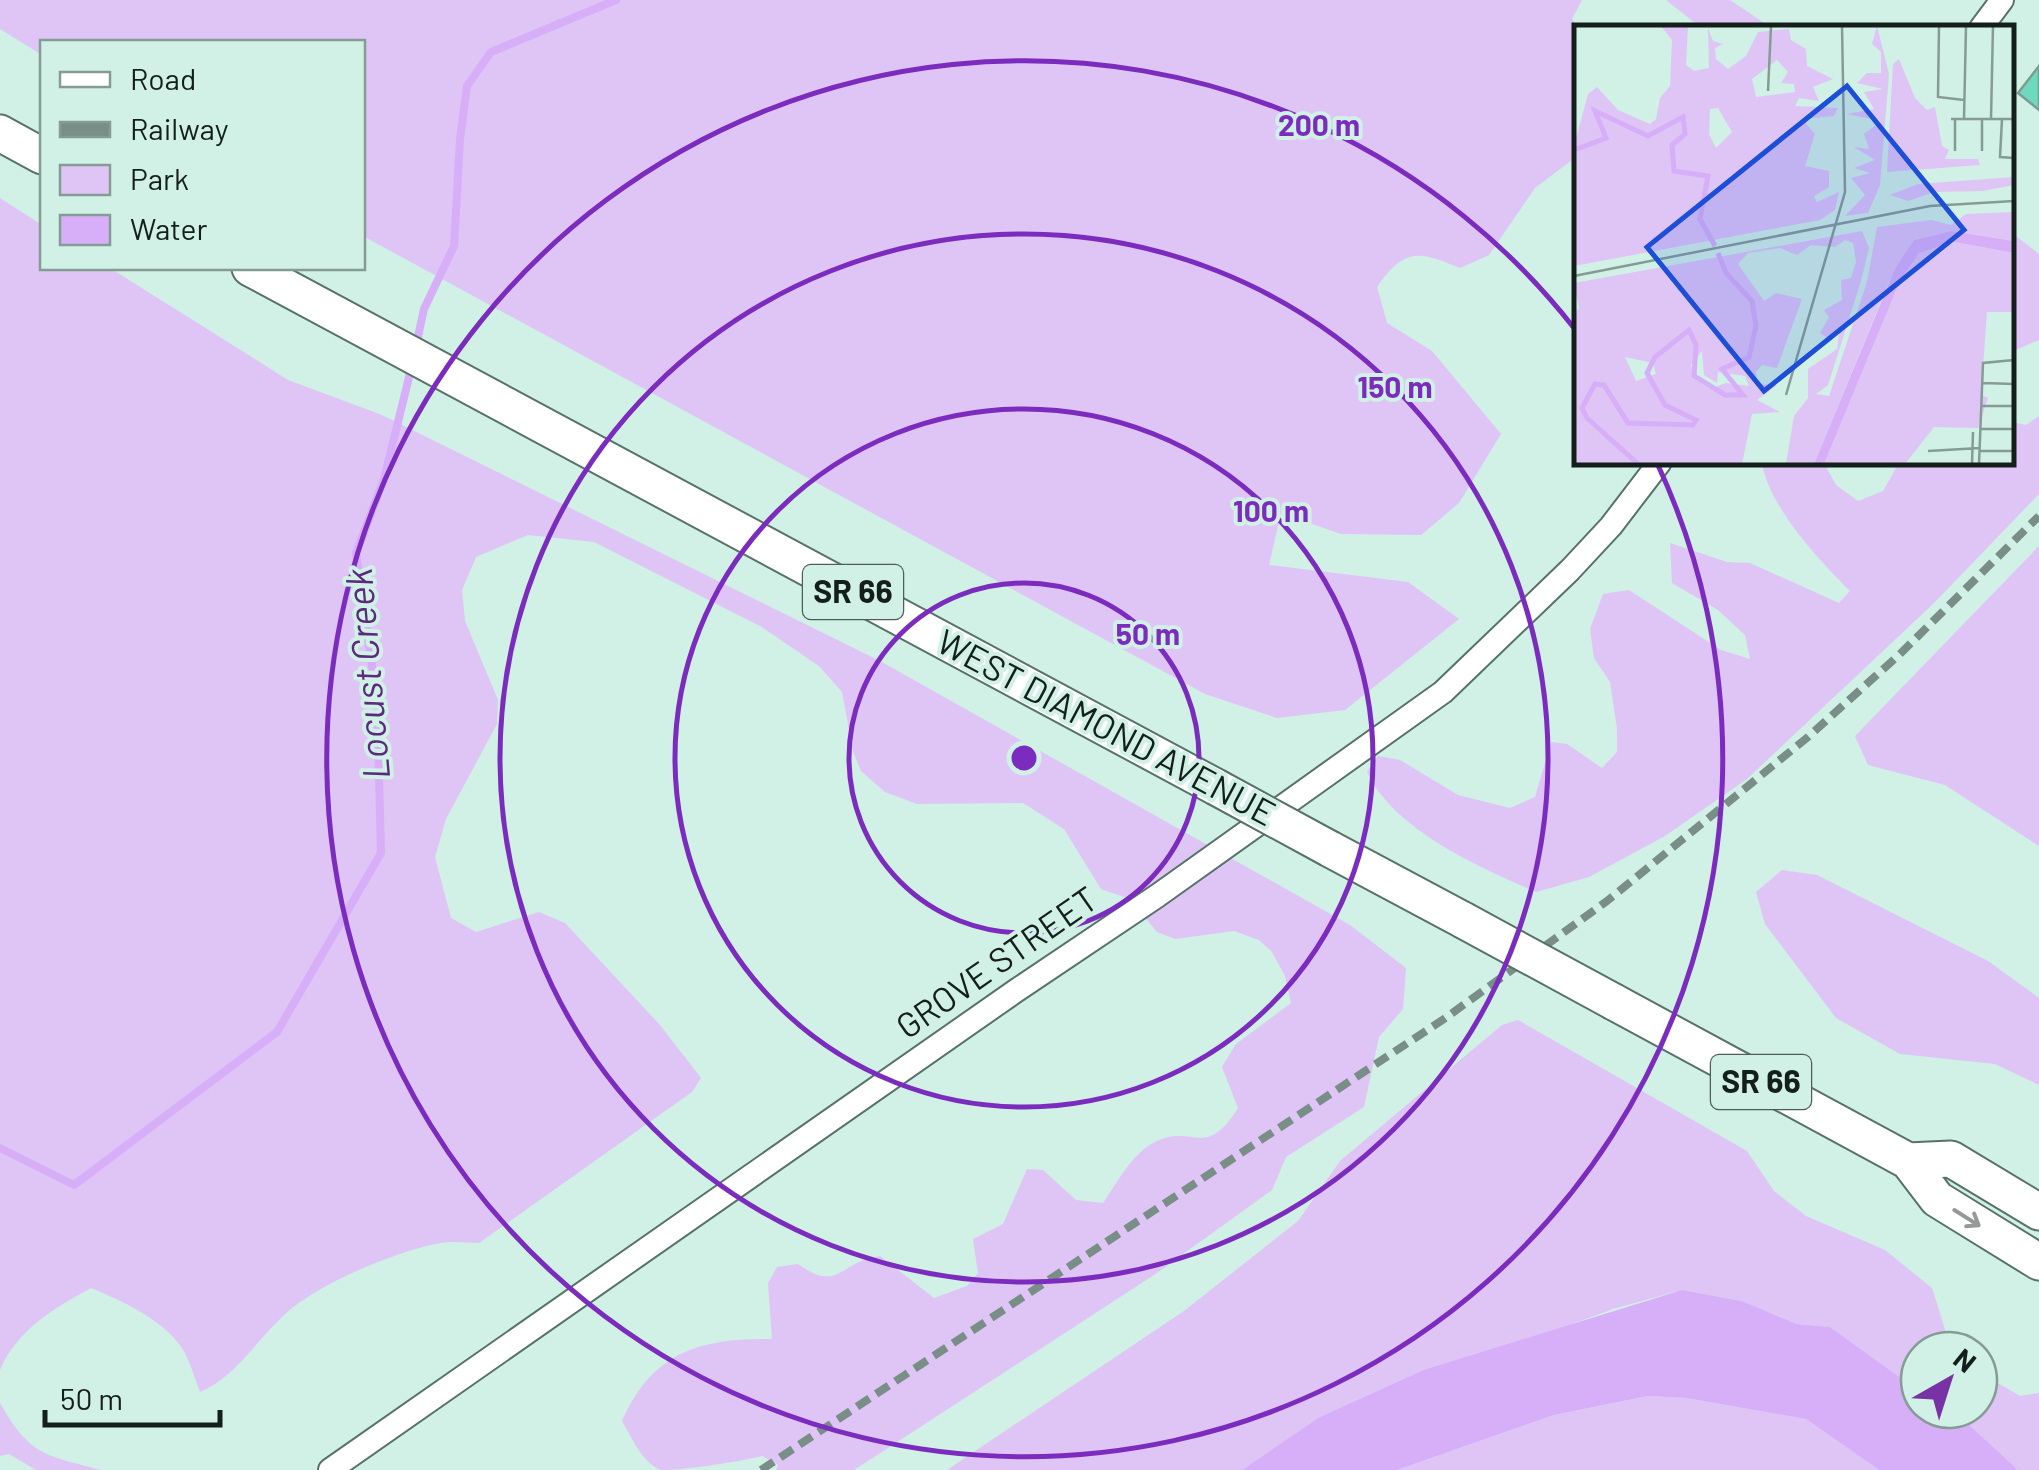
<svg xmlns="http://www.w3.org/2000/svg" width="2039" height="1470" font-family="Barlow,sans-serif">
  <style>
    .green { fill: #dfc4f6 }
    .water { fill: #d7aff8 }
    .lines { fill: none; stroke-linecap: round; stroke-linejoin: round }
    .stream { stroke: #d7aff8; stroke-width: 8 }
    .building { fill: #6ed9bc; stroke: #7f9b92; stroke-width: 2.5 }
    .minor-casing { stroke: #567269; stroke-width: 26 }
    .primary-casing { stroke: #567269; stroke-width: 39 }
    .minor { stroke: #fff; stroke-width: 22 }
    .primary { stroke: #fff; stroke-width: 35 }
    .rail { stroke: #788e87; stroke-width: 8; stroke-dasharray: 15 8; stroke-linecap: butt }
    .primary-bridge-casing { stroke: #567269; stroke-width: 39; stroke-linecap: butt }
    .primary-bridge { stroke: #fff; stroke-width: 35 }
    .oneway { stroke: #959a98 }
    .ring { fill: none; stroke: #7b2cbf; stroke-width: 5 }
    .labels { text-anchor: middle; stroke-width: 8; stroke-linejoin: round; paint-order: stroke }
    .shield { fill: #d1f0e6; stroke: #4d5e58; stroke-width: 2.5 }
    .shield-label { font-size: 32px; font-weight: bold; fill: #141f1b }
    .street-label { font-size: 35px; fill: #141f1b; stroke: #d1f0e6 }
    .water-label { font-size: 38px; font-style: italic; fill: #5b2a7d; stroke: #d1f0e6 }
    .inset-river { fill: none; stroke: #d7aff8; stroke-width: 5 }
    .inset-road { fill: none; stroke: #859c95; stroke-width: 2.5 }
    .view { fill: #1d4ed8; fill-opacity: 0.15; stroke: #1d4ed8; stroke-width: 5 }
    .inset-edge { fill: none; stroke: #141f1b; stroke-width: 5 }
    .centre { fill: #7b2cbf; stroke: #d1f0e6; stroke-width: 5 }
    .ring-label { font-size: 30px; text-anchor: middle; font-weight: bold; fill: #7b2cbf; stroke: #d1f0e6; stroke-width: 8; stroke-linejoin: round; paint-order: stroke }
  </style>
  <rect width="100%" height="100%" fill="#d1f0e6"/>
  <path class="green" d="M0,0h1582l-10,19 6,8 -2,130 -41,31 -46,67 -29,13c-42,-18 -56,-20 -83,19l10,36 45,28 69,83 -42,69 -38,32 -80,-1 -60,-21 -12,52 139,17 51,37 -114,91 -68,8 -72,-24 -842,-458 -1,-194h-320v13l-42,-26z
    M1666,0h64l40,27h-70z
    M0,198l42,27v43h68l178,112 94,35 498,246 470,264 56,43 -3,41 -24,28 -15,70 -78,50 -14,33 -118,85 -300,195h-78l2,-5 -16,-9c-24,6 -77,14 -101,14 -19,-7 -30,-34 -39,-49 31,-70 79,-83 150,-82l-4,-56 9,-16 21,-3c42,30 41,-3 82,-8l54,42 33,-12 11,-13 -5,-34 30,-15 24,-55 16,1 33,30 27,3c15,-21 28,-49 52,-61 38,-19 50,19 83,-34l-16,-41 14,-23 55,-41 -6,-27 -13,-24 -13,-12 -25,-9 -59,8 -18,-7 -27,-33 -29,-10 -37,-60 -41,-26 -106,1 -32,-12 -24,-21 -8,-20 -11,-59 -23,-26 -59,-40 -166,-84 -66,-7 -52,22 -14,33 3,31 33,79 -1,24 -51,95 -11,38 16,61 25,14 63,-20 26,11 95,102 41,53 -9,14 -213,151c-13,0 -26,-2 -39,0 -46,9 -127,42 -160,76 -26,25 -46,59 -80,73 -5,-13 -9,-27 -15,-39 -17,-31 -62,-52 -94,-65 -37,20 -74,42 -91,82z
    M2012,233l27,21v86l-26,11z
    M2039,416v78l-105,109 -187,176 -82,57 -76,41 -53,15c-57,-25 -142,-62 -169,-120l11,-16 22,4 58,35 52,13 25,-11 16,-55 16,2 35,24 15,-16v-23l-7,-47 -16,-24 -4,-29 13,-35 26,-4 92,60 29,9 -5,-24 -27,-25 -46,-27 -2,-40 57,19 23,1 89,40 11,-12c-31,-31 -81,-84 -88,-128h62l12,22 22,16 25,-10 16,-28 113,-1v-40l14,3z
    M2039,546v300l-94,-61 -77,-20 -13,-29z
    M1782,870l35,5 171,86 51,37v87l-44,-21 -95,-10 -64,-36 -71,-94 -9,-32z
    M1518,1020l229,131 27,40 32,25 79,34 47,38 16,51 11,11h-40v41l-89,-64 -33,-3 -55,-23 -60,-11 -69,19 -295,109 -76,52h-295l237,-159 114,-90 42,-60 162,-136z
    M1979,1372l41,24 19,-3v77h-21l-67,-60h28z
    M1648,1396l38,2 120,21 73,51h-482l157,-55z
    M0,1403c30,53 45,52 101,67h-65l-27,-16 -9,2z"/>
  <path class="water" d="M1682,1290l60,11 55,23 33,3 89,64v19h32l5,3 62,57h-139l-73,-51 -120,-21 -38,-2 -94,19 -157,55h-155l76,-52 106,-48z"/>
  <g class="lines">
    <path class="stream" d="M416,346l8,-37 30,-63 6,-107 7,-53 24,-34 125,-52
      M0,1148l74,37 203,-153 104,-179 -4,-153 -21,-147 28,-74 28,-114"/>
  </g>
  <path class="building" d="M2039,66v44l-21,-17z"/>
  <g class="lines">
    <defs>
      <path id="minor" d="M1981,28l21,-28
        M330,1470l687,-480 140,-94 286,-204 127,-122 41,-44 49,-64"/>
      <path id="primary" d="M0,133l42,23
        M250,268l966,519
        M1330,849l133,71
        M1614,1002l294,159 29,38 102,63
        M1908,1161l43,-2 88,53"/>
    </defs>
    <use href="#minor" class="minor-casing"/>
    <use href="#primary" class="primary-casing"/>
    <use href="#minor" class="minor"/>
    <use href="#primary" class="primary"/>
    <path class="rail" d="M761,1470l683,-451 163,-118 201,-164 92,-83 139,-138"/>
    <defs>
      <path id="primary-bridge" d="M1216,787l114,62
        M1463,920l151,82"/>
    </defs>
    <use href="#primary-bridge" class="primary-bridge-casing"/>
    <use href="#primary-bridge" class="primary-bridge"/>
  </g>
  <defs><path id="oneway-shaft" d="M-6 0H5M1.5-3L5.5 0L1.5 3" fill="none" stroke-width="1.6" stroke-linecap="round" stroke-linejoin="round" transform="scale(2.5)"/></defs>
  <use class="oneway" href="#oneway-shaft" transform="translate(1967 1218) rotate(32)"/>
  <g class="ring">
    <circle cx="1024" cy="758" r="175"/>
    <circle cx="1024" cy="758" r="349"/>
    <circle cx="1024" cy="758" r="524"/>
    <path d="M1657 463A698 698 0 1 1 1574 328"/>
  </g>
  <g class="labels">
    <g class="shield">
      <rect x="803" y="565" width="100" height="54" rx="8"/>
      <rect x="1711" y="1055" width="100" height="54" rx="8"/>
    </g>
    <g class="shield-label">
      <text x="853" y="603">SR 66</text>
      <text x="1761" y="1093">SR 66</text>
    </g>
    <g class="street-label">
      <text transform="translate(1106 728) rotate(28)" y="12">WEST DIAMOND AVENUE</text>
      <text transform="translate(997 963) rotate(-35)" y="12">GROVE STREET</text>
    </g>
    <g class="water-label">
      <text transform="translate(368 674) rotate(-95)" y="13">Locust Creek</text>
    </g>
  </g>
  <g transform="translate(1574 25)">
    <rect width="440" height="440" fill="#d1f0e6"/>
    <path d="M87,1h27l-2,39 8,6 15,-3 -1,-40 5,13 10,3 -8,4 1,11 12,10 18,-13 12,-24 31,-3 2,11 15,9 1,17 26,13 -20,8 6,14 -20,-3 -4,8 43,2 -4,8 -32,3 13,15 -10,32 24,5v16l-15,9 3,6 22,-10 -4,18 -15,10 -246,46v-120l14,-52 9,-7 21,23 32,14 6,-5 4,-21 10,-12 2,-46zM203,35l11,12 -7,11 13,1 1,8 -39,5 -4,-18zM144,83l14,24 -16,16 -7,-14 1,-25zM303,1l12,48 -9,111 -12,28 -23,3 20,-21 -14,-17 19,-5 -16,-5 21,-8 -21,-13 15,2 -5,-15 17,-13 -34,-7 27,-5 -10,-17 19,-3 -26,-6 10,-10h14v-21l-9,-8zM325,34l16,39 12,12 8,-3 7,39 7,4 -4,9h33l2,6 -93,7 6,-108zM440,152v8l-31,6 -49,1 -26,9 -18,-6 28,-11zM440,187v29l-63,-10 -37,9 -25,42 -75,182h-28l8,-48 14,-18v-29l29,-20 3,-20 -11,10 -9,-6 9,-16 -5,-7 18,-10 -1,-20 10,-2 5,-16 -3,-19 -8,-3 -10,7 -24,-2 -14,10 -17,-7 -32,5 -10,11 26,37 12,-8 26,6 -25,69 -15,-3 -6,7 1,12 20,1 -20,15 23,12 -28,2 -10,50h-168v-150l5,-6 -5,-25 288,-52 7,17 -8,33 -33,104 -12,9 13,2 38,-114 10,-55 54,-7 20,5 15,-11zM128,326l2,24 13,8 1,-11 27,4 4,10 -23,-3 -16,6 -16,-10 -3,-14zM51,332l28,6 3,11 -20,7zM380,217l60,11v59h-27l-6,83 7,3 -10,30 -44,-1 -29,37h-81l76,-183 19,-28z" fill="#dfc4f6" fill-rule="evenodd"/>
    <path d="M377,206l63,10v12l-60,-11 -35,11 -19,28 -76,183h-10l81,-195 19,-29z" fill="#d7aff8"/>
    <path class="inset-river" d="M0,125l32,-12 -11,-27 53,25 35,-19 2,17 -13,11 2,26 34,5 -8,43 15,27M64,439l-51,-46 -5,-10 13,-24 9,1 24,38 65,2 3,-5 -31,-15 -18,-32 8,-16 34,-27 7,15 -2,31 31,19h18l-21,-26 27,-12 7,-31 -4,-25 -26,-28 -8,-20"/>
    <path class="inset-road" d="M365,1l-1,71 26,3M194,66l3,-65M377,94h63M381,94v32M390,94l2,-93M417,94l2,-93M428,94l-2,38 14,1M408,126v-32M0,251l356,-70 84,-5M409,358l31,1M212,370l59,-203 -3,-166M407,381h33M407,404h33M354,426l52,-3M406,426h34M398,439l1,-32M405,439l4,-101 31,-3"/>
    <path class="view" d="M273,61l117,144 -200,161 -117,-144z"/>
    <rect width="440" height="440" class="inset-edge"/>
  </g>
  <circle cx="1024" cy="758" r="15" class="centre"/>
  <g class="ring-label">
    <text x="1319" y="136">200 m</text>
    <text x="1395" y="398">150 m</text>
    <text x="1271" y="522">100 m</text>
    <text x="1148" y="645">50 m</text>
  </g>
  <rect x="40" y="40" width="325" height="230" fill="#d1f0e6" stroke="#859c95" stroke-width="2.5"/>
  <rect x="60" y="72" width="50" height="15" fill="#ffffff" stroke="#859c95" stroke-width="2.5"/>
  <text x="130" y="90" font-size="30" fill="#141f1b">Road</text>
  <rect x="60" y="122" width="50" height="15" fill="#788e87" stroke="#859c95" stroke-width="2.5"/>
  <text x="130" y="140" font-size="30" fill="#141f1b">Railway</text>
  <rect x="60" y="165" width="50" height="30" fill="#dfc4f6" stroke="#859c95" stroke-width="2.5"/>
  <text x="130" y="190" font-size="30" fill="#141f1b">Park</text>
  <rect x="60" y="215" width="50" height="30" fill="#d7aff8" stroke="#859c95" stroke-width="2.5"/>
  <text x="130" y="240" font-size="30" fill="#141f1b">Water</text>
  <g transform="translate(1949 1380) rotate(39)"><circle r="48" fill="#d1f0e6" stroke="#859c95" stroke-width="2.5"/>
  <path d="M0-8L18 38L0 25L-18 38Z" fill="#7832a5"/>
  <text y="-15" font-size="28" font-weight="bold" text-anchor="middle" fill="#141f1b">N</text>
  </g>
  <path d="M45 1410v15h175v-15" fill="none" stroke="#141f1b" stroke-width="5"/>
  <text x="60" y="1410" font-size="30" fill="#141f1b" stroke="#d1f0e6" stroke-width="8" paint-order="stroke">50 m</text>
</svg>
